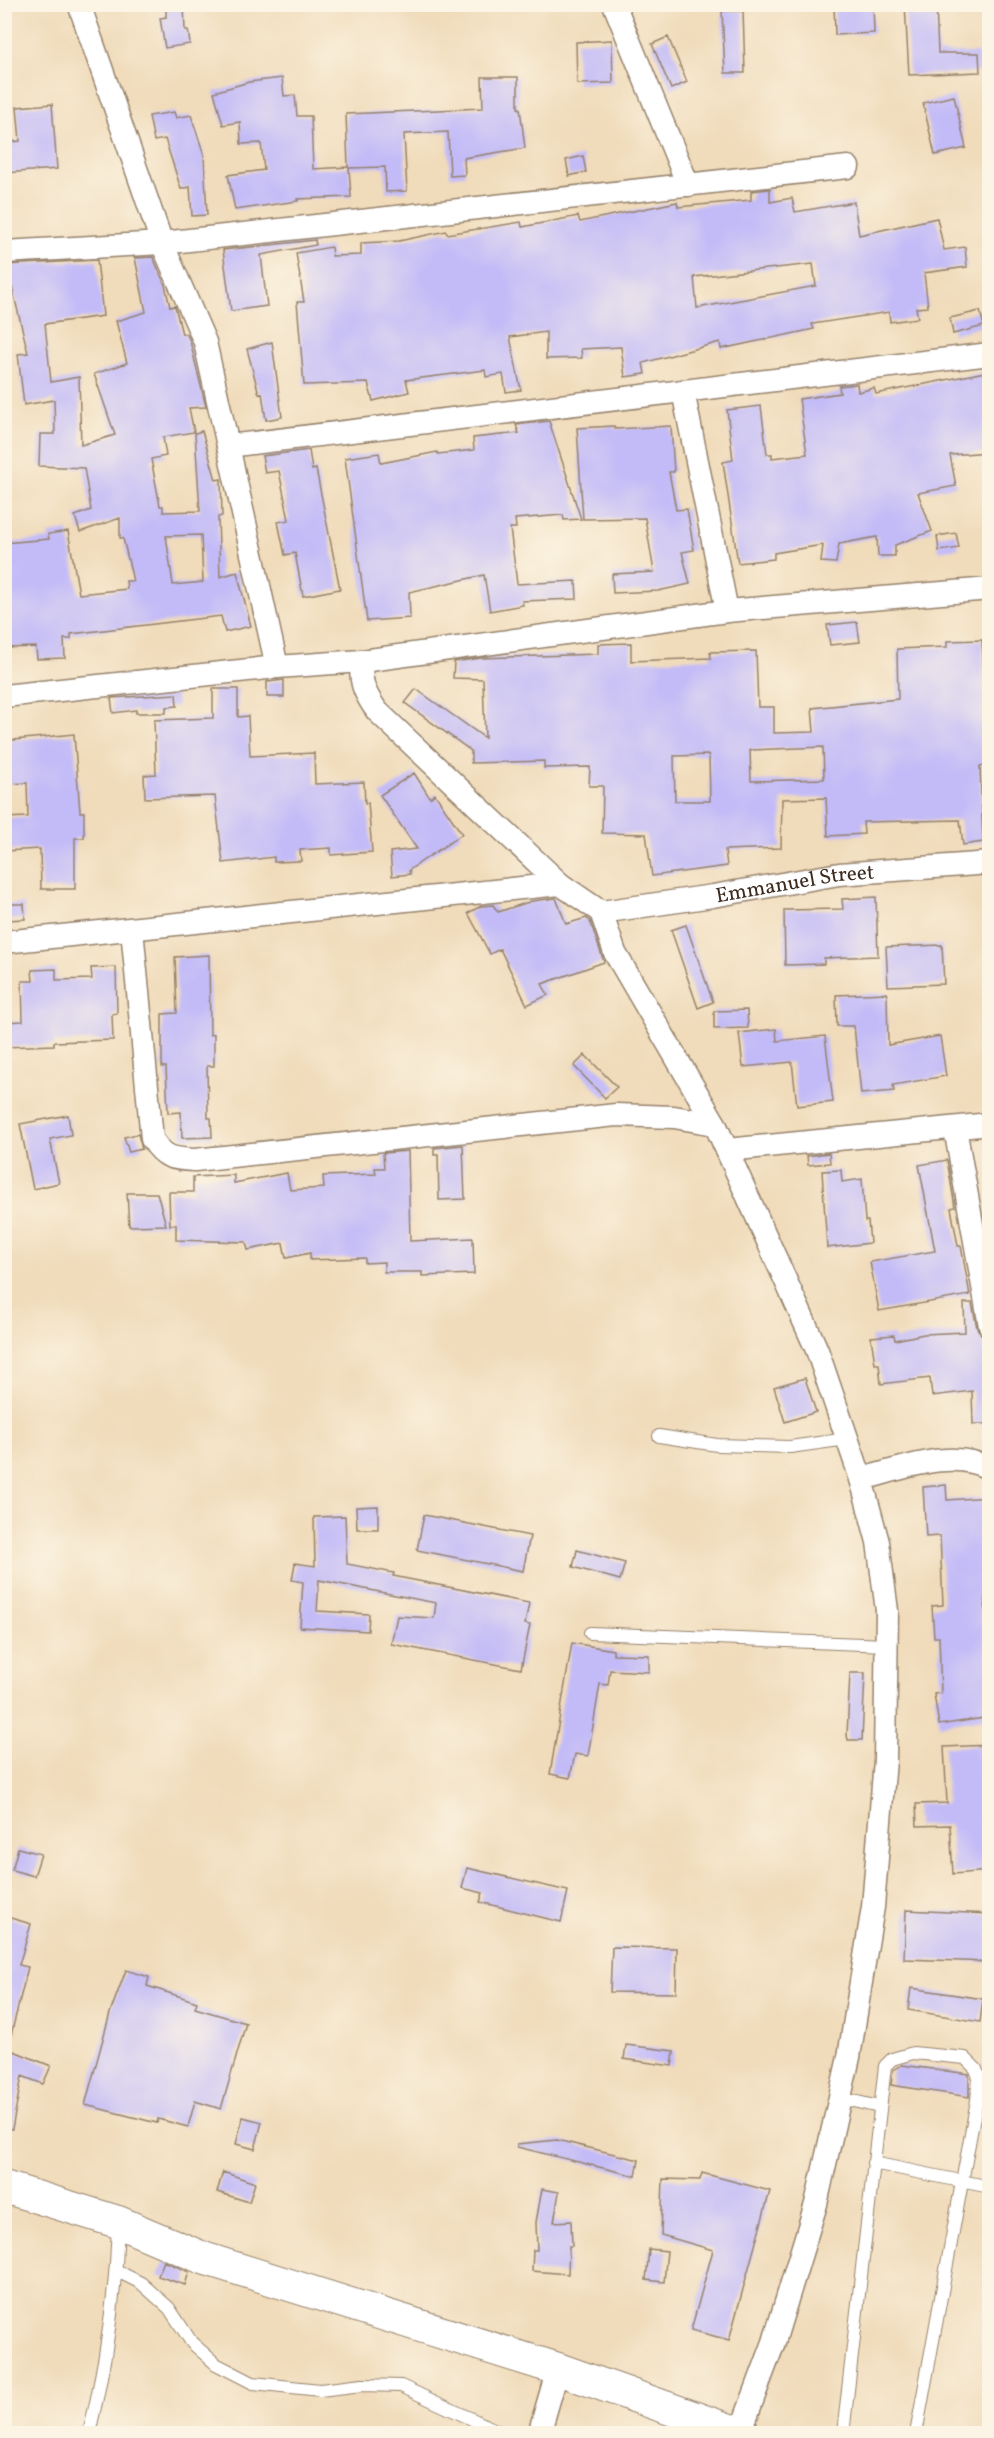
<svg xmlns="http://www.w3.org/2000/svg" width="994" height="2438" font-family="Vollkorn,serif">
  <style>
    .building { fill: #c3bbf7; fill-rule: evenodd }
    .lines { fill: none; stroke-linecap: round; stroke-linejoin: round }
    .lane-casing { stroke: #96826c; stroke-width: 14 }
    .street-casing { stroke: #96826c; stroke-width: 25 }
    .secondary-casing { stroke: #96826c; stroke-width: 34 }
    .lane { stroke: #fff; stroke-width: 12 }
    .street { stroke: #fff; stroke-width: 22 }
    .secondary { stroke: #fff; stroke-width: 32 }
    .labels { text-anchor: middle; stroke-width: 6; stroke-linejoin: round; paint-order: stroke }
    .street-label { font-size: 21px; fill: #3b2a1e; stroke: #fcf5e5 }
  </style>
  <rect width="100%" height="100%" fill="#fcf5e5"/>
  <filter id="ink" filterUnits="userSpaceOnUse"><feTurbulence type="fractalNoise" baseFrequency=".0167" numOctaves="2"/><feDisplacementMap in="SourceGraphic" scale="12" xChannelSelector="R" yChannelSelector="G"/><feConvolveMatrix kernelMatrix="1 2 1 2 8 2 1 2 1" color-interpolation-filters="sRGB"/></filter>
  <filter id="wash" filterUnits="userSpaceOnUse"><feTurbulence type="fractalNoise" baseFrequency=".008" numOctaves="4" result="noise"/><feDisplacementMap in="SourceGraphic" scale="24" xChannelSelector="R" yChannelSelector="G"/><feGaussianBlur stdDeviation="1.35" result="paint"/><feColorMatrix in="noise" values="0 0 0 0 0 0 0 0 0 0 0 0 0 0 0 0 0 1.4 0 .05"/><feComposite in="paint" operator="in"/></filter>
  <g filter="url(#wash)">
    <rect width="100%" height="100%" fill="#f0dbba"/>
    <g id="blocks">
      <path class="building" d="M166,4h18l1,26h3l2,14 -25,4 -5,-30 6,-1z
        M834,4h39l1,29 -39,2z
        M905,4h31l2,49h41l1,19 -71,3z
        M722,11h21l2,62h-20z
        M668,37l19,45 -16,7 -19,-45z
        M612,40l1,43 -36,1 -1,-42z
        M482,77h36v31h2l5,40 -61,10 1,17 -15,1 -2,-44 -44,2 3,57 -21,1 -1,-25 -36,1 2,29 -54,2 1,2 -63,9 -7,-35 36,-5 -3,-27 -20,1 -1,-22 -17,3 -9,-33 35,-10 33,-4 2,18 11,-1 2,21h14l2,53 35,-2 -2,-53 137,-6z
        M954,96l12,52 -31,7 -12,-52z
        M52,104l5,65 -53,4v-30l16,-2 -3,-34z
        M174,112l2,6 15,-3 13,40 3,60 -15,1 -2,-29 -9,2 -16,-50 -11,2 -5,-25z
        M583,156l3,16 -17,4 -3,-16z
        M770,189v13l22,-4 3,14 59,-10 5,33 78,-17 7,32 21,-3 2,20 -43,6 4,34 -12,1 2,10 -28,4 -1,-10 -77,12 2,5 -93,20 -1,-7 -77,21 2,11 -20,3 -4,-30 -40,2 1,9 -36,1v-27l-36,5 11,53 -15,2 -3,-18 -17,3 -1,-7 -79,10 3,12 -36,9 -5,-18 -64,2 -7,-83h7l-8,-49 35,-6 1,9 29,-1v-12l38,-2 47,-10 1,3 74,-12 1,5 56,-11 2,6 97,-20 1,5 73,-7v-9zM813,264l3,22 -119,22 -3,-31z
        M315,240l1,5 -55,10 6,51 -36,5 -8,-61z
        M153,257l12,28 5,22 5,-1 7,28 4,-1 4,8 16,66 -17,1 5,24 -31,5 3,19 -15,3 9,47h3v6l37,-1 -5,-78 7,-2 14,49 5,-1 1,37 -4,1 2,60 17,-5 14,54 -26,6 -4,-16 -150,18v5h-7l1,19 -28,1 -1,-12 -32,1v-105l45,-4 -1,-5 20,-3 11,63 48,-5 -1,-8h7l-10,-43h-3v-20l-40,14 -5,-16 16,-6 -7,-42 -45,-2 1,-32h15l-1,-34 -30,5 -6,-51 10,-1 -16,-66h-8v-22l93,-5 6,56 -58,8 6,58 28,-5 2,68 34,-10 -21,-61 33,-11 -11,-42 30,-9 -11,-54zM201,535l2,47 -30,3 -7,-49z
        M980,311l4,15 -31,8 -3,-16z
        M272,342l10,75 -16,3 -4,-27 -3,1 -12,-45z
        M990,371v81l-40,3 6,31 -38,7 14,38 -37,14v11h-17l-1,-19 -38,7 -3,19 -15,-1 2,-17 -49,8v6l-36,4 -15,-101 10,-2 -6,-50 34,-4 6,48h5v4l35,-4 -8,-55 41,-6 -1,-7 18,-2 1,8 16,-4 2,6z
        M549,421l32,98 -17,1 -1,-5 -48,4 1,9h-6l7,56 59,-3 1,18 -55,2 1,4 -33,6 -6,-36 -75,17 1,26 -43,3 -22,-163 34,-5 2,10 56,-11 1,2 36,-4 -1,-12 46,-5 -3,-8z
        M614,426l1,3 56,-3 3,46h-5l7,38 11,-1 7,41 -12,2 8,32 -32,7 -45,2 -1,-19 42,-2 -9,-54 -62,1 -6,-91z
        M309,450l3,20 4,-1 24,120 -37,7 -8,-43 -10,2 -7,-33 11,-2 -10,-49 -14,2 -3,-17z
        M956,533l3,15 -20,3 -2,-15z
        M857,622l3,20 -30,3 -3,-20z
        M982,640l3,52 5,-1v75h-10l3,76 -20,3 -3,-25 -97,2 1,12 -36,2 -2,-38 -44,1 -1,49 -56,2 2,16 -75,10 -6,-42 -44,-1 1,-47h-14l1,-19 -46,1v-7l-73,2v-12l-66,-48 11,-14 69,49 -2,-59 -30,-1 1,-16 27,-4 117,-4v-10l33,-1v18l80,-3 -1,-6 46,-1 2,56h16v26l40,-1 -2,-24 86,-9 -1,-50 50,-2v-6zM823,747l1,32 -73,2 -1,-31zM709,755l1,46h-35l-1,-45z
        M284,680v17h-17v-15z
        M213,689h25v28l10,-1 2,40 64,-3 1,31 49,-2 1,22 3,-2 4,50 -41,3v-7l-31,2 1,11 -27,1v-5l-51,6 -8,-67 -70,2 -1,-23 12,-1 -2,-54 59,-2z
        M176,694l1,12 -11,1v6h-30v-3l-23,3 -2,-15z
        M74,734l6,78h4v26h-9v51h-34l-1,-40 -36,2v-33l24,-1 -1,-34 -23,1v-43z
        M414,773l16,25 5,-4 27,40 -53,36 1,4 -18,2 -2,-24 27,-3 -37,-54z
        M876,897l2,59 -54,2v6l-39,1 -1,-55 59,-1 -1,-10z
        M556,898l10,26 20,-6 4,3 14,41 -62,22 6,11 -21,10 -27,-56 -10,5 -22,-41 13,-7 12,-1 5,7 34,-11z
        M5,904h19l1,15 -19,1z
        M686,925l27,77 -15,6 -27,-78z
        M942,945l2,39 -56,2 -2,-39z
        M209,955l1,80 4,-1v32h-7l1,52h3l1,19 -30,1 -1,-26 -13,1 -2,-46h-4v-53l15,-1 -2,-56z
        M116,967l1,46 -5,1 1,26 -59,2v3l-50,2v-25l19,-1 -1,-40h11l-1,-11 24,-1v11l36,-1 -1,-11z
        M887,993l1,52 52,-9 6,40 -53,9 1,6 -33,3 -7,-68h-17l-1,-31z
        M747,1010l1,18 -34,1v-18z
        M776,1029l1,12 48,-5 8,66 -36,4 -5,-44 -49,5 -4,-34z
        M585,1055l32,32 -12,11 -31,-32z
        M68,1115l3,20 -21,4 9,44 -26,6 -13,-65z
        M138,1134l4,15 -13,3 -5,-15z
        M463,1145l2,54 -26,1 -1,-45h-4v-7z
        M408,1151l2,90 63,-3 1,36 -52,2v-4h-38v-10l-19,1v-5l-55,2v-7l-24,5 -3,-15 -35,7 -2,-8 -70,-2v-16l-6,1 -1,-33h24v-15l41,-2v8l53,-10 3,17 34,-2 -1,-12 53,-2 -1,-6h9l-1,-15z
        M829,1153l1,10 -22,2 -1,-9z
        M947,1160l8,47 -4,1 7,38h3l9,49 -91,16 -9,-49 65,-11 -16,-86z
        M841,1170l1,12 20,-3 3,42h3l2,22 -43,5 -5,-77z
        M127,1193h30l9,32 -37,1z
        M964,1303h8l5,25 6,9 7,59v28h-17l-1,-33 -40,5 -2,-18 -49,6 -2,-20h-4l-4,-27 23,-2 1,5 29,-6 41,-2z
        M805,1378l11,34 -31,10 -11,-35z
        M946,1485l1,15 43,-3v100h-5l2,43 3,-1v78l-51,8 -5,-31 7,-1 -2,-56h-5l-2,-31 11,-1 -3,-69 -14,1 -3,-50z
        M378,1506v23h-21l-1,-22z
        M424,1515l106,21 -7,35 -106,-21z
        M345,1516l2,48 47,9 -1,3 136,27 -4,21 5,1 -9,44 -130,-25 6,-28 37,2 2,-15 -117,-23 -2,31 52,3 -1,17 -68,-4 3,-45 -11,-2 3,-17 20,3 -1,-49z
        M577,1550l48,13 -5,17 -47,-13z
        M572,1643l41,7v4l36,1v17l-39,-2 -2,15 -8,-1 -12,72 -13,-2 -5,24 -20,-4z
        M850,1673h15l-3,67h-14l-1,-5z
        M990,1745v126l-37,3 -3,-49 -33,1 -1,-22 31,-1 -3,-56z
        M18,1848l23,6 -7,22 -22,-6z
        M467,1868l101,23 -7,31 -81,-20 3,-9 -21,-5z
        M906,1910l84,4v48l-86,-3z
        M4,1916l27,8 -12,41 9,2 -18,72 -6,-1v-77l4,-11 -4,-1z
        M612,1947l65,1 -1,45 -66,-1z
        M126,1970l23,7 -2,9 50,16 -2,6 51,15 -25,86 -26,-8 -7,26 -30,-8 -1,4 -72,-18 25,-92z
        M911,1988l72,11 -3,23 -72,-12z
        M626,2045l48,6 -2,15 -48,-7z
        M4,2047l47,19 -8,18 -21,-8 -10,53 -8,-1z
        M902,2065l67,9v23l-78,-12 2,-15z
        M243,2117l19,5 -7,27 -19,-5z
        M557,2140l82,20 -3,16 -119,-29v-3z
        M223,2172l32,11 -6,19 -32,-10z
        M702,2173l68,18 -41,149 -38,-10 22,-80 -52,-15 2,-56 37,1z
        M542,2189l17,3 -5,30 17,-1 1,25h-3l-1,28 -36,-3 1,-21h4l-1,-28z
        M649,2249l18,2 -3,31 -18,-2z
        M164,2261l25,11 -4,13 -27,-9z"/>
    </g>
  </g>
  <g filter="url(#ink)">
    <use href="#blocks" fill-opacity="0" stroke="#96826c" stroke-width="1.5"/>
    <g class="lines">
      <defs>
        <path id="lane" d="M659,1436l58,9 73,2 57,-8
          M590,1633l297,12
          M840,2098l39,9
          M873,2163l117,24
          M117,2271l24,12 28,25 23,35 24,21 37,19 67,7 42,-5 39,1 103,48
          M89,2434c17,-71 27,-137 29,-210
          M843,2434l42,-368 7,-7 21,-6 52,5 11,11 3,9 -2,22 -61,334"/>
        <g id="street">
          <path d="M79,4l83,239 43,99 72,325"/>
          <path d="M614,4l74,181"/>
          <path d="M4,252l158,-9 686,-76"/>
          <path d="M683,391l44,220"/>
          <path d="M228,446l762,-92"/>
          <path d="M362,661c-3,21 3,33 15,50l183,173 41,28 14,41 100,171 102,226 44,129 17,63 9,69 -2,149 -12,147 -24,150 -33,147 -42,138 -34,91"/>
          <path d="M4,696l273,-29 85,-6 365,-50 263,-22"/>
          <path id="s1" d="M601,912l112,-16 126,-22 151,-11"/>
          <path d="M132,929l20,210c13,20 21,20 43,21l421,-45 58,2 41,7"/>
          <path d="M4,942l556,-58"/>
          <path d="M955,1128l35,198"/>
          <path d="M727,1150l263,-26"/>
          <path d="M861,1479c39,-9 91,-32 129,-10"/>
          <path d="M539,2434l19,-65"/>
        </g>
        <path id="secondary" d="M4,2187l114,35 85,36 355,111 183,65"/>
      </defs>
      <use href="#lane" class="lane-casing"/>
      <use href="#street" class="street-casing"/>
      <use href="#secondary" class="secondary-casing"/>
      <use href="#lane" class="lane"/>
      <use href="#street" class="street"/>
      <use href="#secondary" class="secondary"/>
    </g>
  </g>
  <g class="labels">
    <g class="street-label">
      <text dy="7" stroke="none"><textPath href="#s1" startOffset="196">Emmanuel Street</textPath></text>
    </g>
  </g>
  <rect width="994" height="2438" fill="none" stroke="#fcf5e5" stroke-width="24"/>
</svg>
